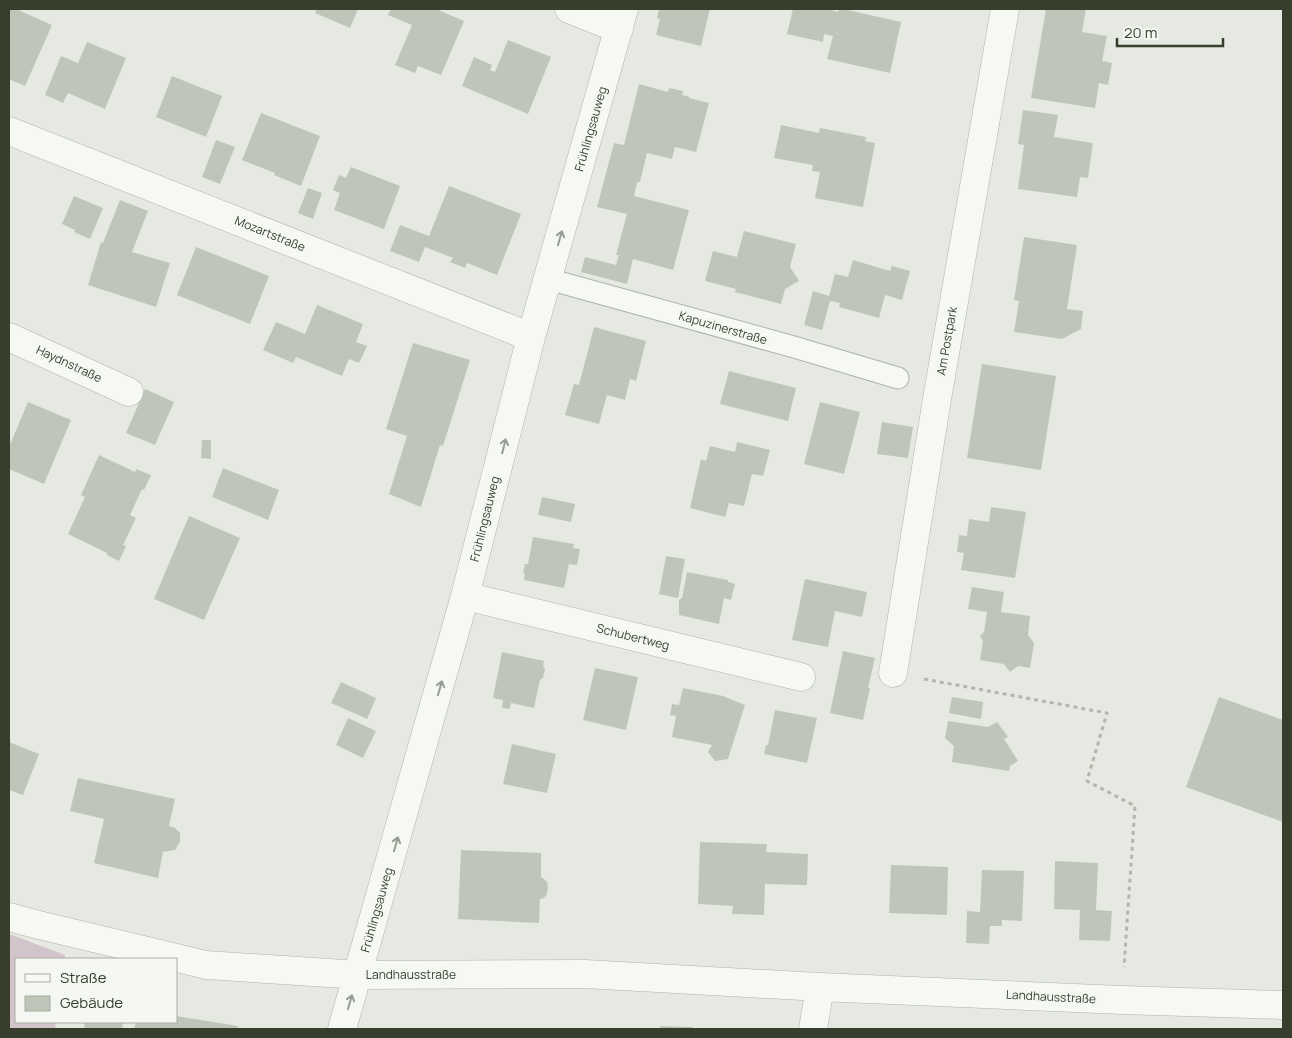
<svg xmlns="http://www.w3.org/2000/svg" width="1292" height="1038" font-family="Manrope,sans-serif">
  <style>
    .green { fill: #d2c4ca }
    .building { fill: #c0c5ba }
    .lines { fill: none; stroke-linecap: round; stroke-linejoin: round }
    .service-casing { stroke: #aeb3a8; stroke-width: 23 }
    .minor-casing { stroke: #aeb3a8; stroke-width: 29 }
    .path { stroke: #b1b5ac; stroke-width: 3; stroke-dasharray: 4 4; stroke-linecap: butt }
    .service { stroke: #f6f8f4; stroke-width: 21 }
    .minor { stroke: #f6f8f4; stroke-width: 28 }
    .oneway { stroke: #969c90 }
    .labels { text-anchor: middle; stroke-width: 4; stroke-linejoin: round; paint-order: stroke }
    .street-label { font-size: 12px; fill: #373f2c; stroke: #f5f7f2 }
  </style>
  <rect width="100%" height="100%" fill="#e6e9e2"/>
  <path class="green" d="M9,934l56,21v4h-49v63h40l-1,7h-46z"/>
  <path class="building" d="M9,9h7l36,16 -27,61 -16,-7z
    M317,9h41l-8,19 -35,-15z
    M391,9h45l28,12 -23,54 -23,-9 -3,7 -20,-8 17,-40 -24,-10z
    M659,9h51l-9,37 -45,-11 4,-16 -3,-1z
    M793,9h37v1l8,2 1,-3h4l58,13 -11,51 -63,-14 6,-23 -9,-2 -1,8 -36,-8z
    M1046,9h40l-4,23 25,4 -5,25 10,2 -4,22 -9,-2 -4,25 -64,-10z
    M508,40l43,17 -23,57 -66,-28 12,-29 18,8 -2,5 5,2z
    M87,42l39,16 -21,51 -37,-16 -5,10 -18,-8 16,-39 17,7z
    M172,76l50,20 -16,41 -50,-20z
    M639,84l29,8 1,-4 14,3 -1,4 8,2 -1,1 20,5 -13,49 -21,-5 -3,12 -25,-6 -7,29h-3l-3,14 55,14 -16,60 -40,-11 -6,25 -46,-12 4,-15 31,8 3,-10h-3l11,-41 -30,-7 17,-64 10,2z
    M1023,110l35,5 -4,22 39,6 -5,35 -8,-1 -3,20 -59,-8 6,-44 -6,-1z
    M261,113l59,23 -19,50 -27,-11 1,-2 -33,-13z
    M781,125l38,8 1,-5 46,9 -1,4 10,2 -12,64 -48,-9 5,-26 -8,-1 1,-6 -39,-7z
    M216,140l19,7 -15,37 -18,-7z
    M351,167l49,19 -16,43 -50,-19 6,-17 -7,-3 6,-15 7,3z
    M449,186l72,28 -24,61 -30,-12 -2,5 -15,-6 3,-4 -28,-11 -6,15 -29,-11 10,-26 29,11z
    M308,188l14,5 -9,26 -15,-6z
    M74,196l29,12 -13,31 -16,-7 1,-2 -13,-6z
    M120,200l28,11 -16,41 38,11 -14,44 -68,-22 13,-43 2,1z
    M744,231l52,13 -6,23 9,14 -14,8 -4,15 -46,-12 1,-3 -31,-8 8,-30 24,6z
    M1024,237l53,8 -10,64 16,2 -2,18 -19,10 -48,-7 5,-31 -5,-1z
    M196,247l73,29 -19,48 -73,-29z
    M853,260l37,11 2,-5 18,5 -8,29 -17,-5 -6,23 -40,-11 1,-4 -10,-2 -8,29 -18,-5 9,-34 16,5 6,-22 13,3z
    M317,305l46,19 -7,18 11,4 -8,17 -10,-4 -7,17 -46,-19 -3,6 -30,-13 13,-28 29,12z
    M594,327l52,14 -10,40 -6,-2 -5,21 -18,-5 -8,29 -34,-9 9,-31 5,1z
    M413,343l57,17 -27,86 -3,-1 -19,62 -32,-13 18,-58 -21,-7z
    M982,364l74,12 -15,94 -74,-12z
    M729,371l67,17 -8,33 -68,-17z
    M145,389l29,13 -19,43 -29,-12z
    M28,402l43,18 -27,64 -35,-15v-22z
    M820,402l40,10 -16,62 -40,-10z
    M882,422l31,5 -5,31 -31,-4z
    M202,440h9v19l-10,-1z
    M737,442l33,8 -7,26 -11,-2 -8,32 -15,-3 -4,14 -35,-9 11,-49 5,2 4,-15 25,6z
    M99,455l36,17 1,-3 15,6 -7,15 -2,-1 -12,26 6,3 -13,27 3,1 -7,15 -12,-6v-2l-39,-19 17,-37 -4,-2z
    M223,468l56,22 -11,30 -56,-23z
    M542,497l33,7 -4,18 -33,-7z
    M991,507l35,5 -11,66 -54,-8 3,-17 -7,-1 2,-17 8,1 2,-17 20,3z
    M189,516l51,22 -36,82 -50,-21z
    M533,537l41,7 -1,4 7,1 -3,16 -8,-1 -5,24 -40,-8 1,-7h-2l2,-9h3z
    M666,556l19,3 -7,39 -19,-4z
    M687,572l41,8v2l7,2 -4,16 -7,-2 -5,26 -40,-9v-15l3,-2z
    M805,579l62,13 -5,25 -27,-6 -7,36 -36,-7z
    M972,587l32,5 -3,20 29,4 -2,19 6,8 -4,25 -12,-2 -8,6 -6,-8 -24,-4 3,-19 -3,-5 4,-4 3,-20 -19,-3z
    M843,651l32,7 -7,30h2l-7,32 -33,-7z
    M502,652l42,9 -1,5 2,3 -2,9 -3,2 -6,28 -23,-5 -1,6 -8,-1 1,-8 -10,-2z
    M595,668l43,9 -12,53 -43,-10z
    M341,682l35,16 -9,21 -36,-16z
    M683,688l40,8 22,9 -17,54 -13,2 -7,-9 4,-7 -40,-8 4,-21 -6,-1 2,-11 7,1z
    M952,697l31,5 -2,17 -32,-6z
    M1219,697l64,23v102l-97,-35z
    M775,710l42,8 -10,45 -43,-9 2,-9h2z
    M348,718l28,13 -13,27 -27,-13z
    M948,721l40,6 9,-5 11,15 -4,2 14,22 -8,5 -1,5 -57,-9 2,-16 -9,-8z
    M9,742l30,12 -16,41 -14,-5z
    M512,744l44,10 -9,39 -44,-9z
    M78,778l97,21 -6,27 6,2 5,5v9l-5,8 -12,2 -5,26 -64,-15 10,-44 -34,-8z
    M700,842l67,2 -1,8 42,2 -1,31 -42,-1 -1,31 -32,-1 1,-8 -35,-2z
    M461,850l80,3v24l3,2 3,3 1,5 -1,7 -3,4 -4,1 -1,24 -81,-4z
    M1055,861l43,2 -2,47 16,1 -2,30 -31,-1 1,-30 -26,-1z
    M891,865l57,2 -1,48 -58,-2z
    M982,870l42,1 -2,50 -20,-1v6h-12l-1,18 -23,-1 1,-32 13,1z
    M176,1016l62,10 -1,3h-103l2,-7h40z
    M85,1022h38l-1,7h-38z
    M660,1026l33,1v2h-33z"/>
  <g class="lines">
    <defs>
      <path id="service" d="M548,279l246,68 104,31"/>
      <path id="minor" d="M569,9l50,20
        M9,131l522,206
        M9,337l120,55
        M465,596l336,81
        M893,673l44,-274 68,-390
        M9,917l30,8 167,40 153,10 226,-1 235,13 301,13 162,5
        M342,1029l123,-433 66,-259 93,-328
        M813,1029l7,-42"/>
    </defs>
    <use href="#service" class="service-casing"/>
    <use href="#minor" class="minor-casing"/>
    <path class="path" d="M924,679l183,34 -20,68 48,25 -11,161"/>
    <use href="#service" class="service"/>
    <use href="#minor" class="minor"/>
  </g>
  <defs><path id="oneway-shaft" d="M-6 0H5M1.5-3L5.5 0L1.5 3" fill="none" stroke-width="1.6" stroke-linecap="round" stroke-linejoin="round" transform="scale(1.25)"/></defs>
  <g class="oneway">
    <use href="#oneway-shaft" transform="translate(560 238) rotate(-74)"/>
    <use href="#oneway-shaft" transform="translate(504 446) rotate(-76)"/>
    <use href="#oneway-shaft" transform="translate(440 688) rotate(-74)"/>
    <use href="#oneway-shaft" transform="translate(396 844) rotate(-74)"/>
    <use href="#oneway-shaft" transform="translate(350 1002) rotate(-73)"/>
  </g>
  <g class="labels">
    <g class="street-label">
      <text transform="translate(591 129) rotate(-74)" y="4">Frühlingsauweg</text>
      <text transform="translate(270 234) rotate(22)" y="4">Mozartstraße</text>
      <text transform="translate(723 328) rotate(16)" y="4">Kapuzinerstraße</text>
      <text transform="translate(947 341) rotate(-80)" y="4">Am Postpark</text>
      <text transform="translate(69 364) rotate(25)" y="4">Haydnstraße</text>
      <text transform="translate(485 519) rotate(-76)" y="4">Frühlingsauweg</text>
      <text transform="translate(633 637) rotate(14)" y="4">Schubertweg</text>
      <text transform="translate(377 910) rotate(-74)" y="4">Frühlingsauweg</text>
      <text x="411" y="979">Landhausstraße</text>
      <text transform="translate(1051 997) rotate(3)" y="4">Landhausstraße</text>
    </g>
  </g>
  <rect width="1292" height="1038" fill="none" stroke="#373f2c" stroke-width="20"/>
  <rect x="15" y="958" width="162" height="65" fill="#f5f7f2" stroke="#a9ada3"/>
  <rect x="25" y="974" width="25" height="8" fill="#f6f8f4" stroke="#a9ada3"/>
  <text x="60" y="983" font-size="15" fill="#373f2c">Straße</text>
  <rect x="25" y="996" width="25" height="15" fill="#c0c5ba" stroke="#a9ada3"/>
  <text x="60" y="1008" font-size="15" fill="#373f2c">Gebäude</text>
  <path d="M1117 38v8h106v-8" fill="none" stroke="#373f2c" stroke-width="2.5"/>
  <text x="1124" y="38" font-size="15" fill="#373f2c" stroke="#f5f7f2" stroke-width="4" paint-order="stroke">20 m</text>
</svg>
